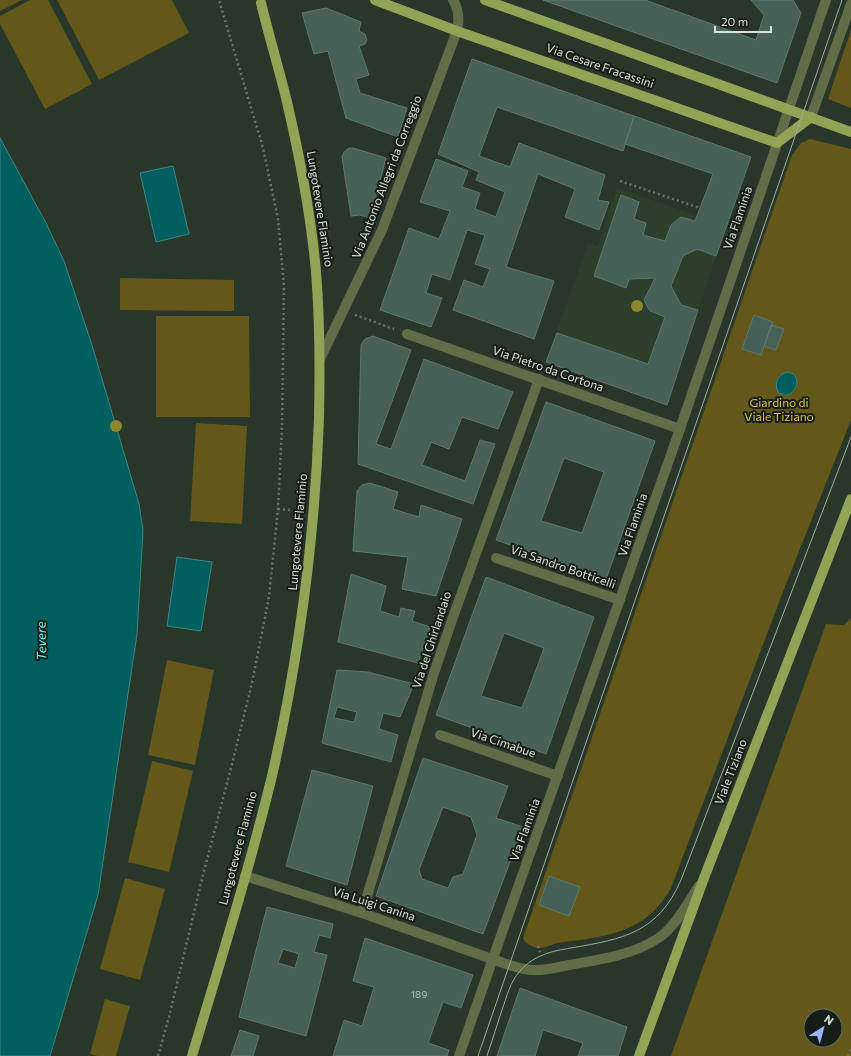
<svg xmlns="http://www.w3.org/2000/svg" width="851" height="1056" font-family="Commissioner,sans-serif">
  <style>
    .built { fill: #2b3f2b }
    .green { fill: #64571a; fill-rule: evenodd }
    .water { fill: #005e5e; stroke: #418683 }
    .building { fill: #486158; stroke: #5f786f; fill-rule: evenodd }
    .lines { fill: none; stroke-linecap: round; stroke-linejoin: round }
    .path { stroke: #6b786c; stroke-width: 2.5; stroke-dasharray: 2 3; stroke-linecap: butt }
    .minor { stroke: #626c48; stroke-width: 10 }
    .tertiary { stroke: #626c48; stroke-width: 10 }
    .primary { stroke: #91a456; stroke-width: 10 }
    .tram { stroke: #9faba0; stroke-width: 1 }
    .tree { fill: #8f852f }
    .labels { text-anchor: middle; stroke-width: 4; stroke-linejoin: round; paint-order: stroke }
    .number-label { font-size: 10px; fill: #b4c2b8 }
    .street-label { font-size: 12px; fill: #d8e2d8; stroke: #161d16 }
    .park-label { font-size: 12px; fill: #e3c434; stroke: #161d16 }
    .water-label { font-size: 13px; font-style: italic; fill: #69faf9; stroke: #161d16 }
  </style>
  <rect width="100%" height="100%" fill="#283729"/>
  <path class="built" d="M617,188l73,25 23,20 3,23 -49,149 -121,-43 42,-119 10,3z"/>
  <path class="green" d="M0,0h22l-22,11z
    M30,0h18l44,84 -47,25 -45,-85v-8z
    M57,0h115l17,33 -90,47z
    M851,30v78l-23,-9z
    M810,139l41,10v271l-70,177 -110,291c-8,14 -18,26 -33,35 -24,14 -52,16 -80,20 -6,1 -15,6 -21,5 -6,-2 -12,-4 -14,-10l269,-783 9,-12z
    M120,278l114,2v31l-114,-1z
    M156,316h93l1,101h-94z
    M196,423l51,3 -5,98 -52,-3z
    M851,618v438h-180l155,-432 18,1zM811,1016h24v24h-24z
    M167,660l47,10 -19,95 -47,-10z
    M152,761l41,10 -24,101 -41,-10z
    M125,878l40,11 -25,91 -40,-11z
    M105,999l25,7 -14,50h-18l-8,-2z"/>
  <path class="water" d="M0,138l46,85 18,38 27,81 38,128 10,34 4,26 -6,104 -39,261 -48,161h-50z
    M173,166l16,68 -33,8 -16,-69z
    M787,372c7,1 10,5 10,12 -3,9 -9,15 -19,8 -4,-8 -1,-17 9,-20z
    M177,557l35,5 -11,69 -34,-5z"/>
  <path class="building" d="M543,0h102l111,40 8,-25 -13,-15h42l8,13 -24,70z
    M326,8l35,14 -2,9 6,3 2,6 -2,4 -6,2 10,29 -13,4 4,14 47,15 -9,29 -52,-19 -18,-67 -14,3 -12,-41z
    M472,59l162,57 -11,35 -126,-44 -18,49 31,11 9,-24 86,32 -7,25 11,2 -10,28 -34,-13 10,-28 -37,-15 -32,93 48,14 -20,58 -81,-29 11,-30 19,7 7,-18 -15,-5 10,-29 -18,-5 -17,50 -18,-6 -6,19 16,5 -11,29 -51,-17 29,-82 30,11 11,-28 -30,-9 16,-43 32,12 -6,16 18,6 -5,16 21,8 9,-25 -29,-12 3,-8 -41,-18z
    M634,116l117,41 -35,99 -19,-7 -14,7 -12,30 10,19 17,5 -31,95 -121,-43 11,-29 91,31 17,-47 -15,-6 -6,-11 11,-22 -26,1 -3,9 -32,-12 27,-81 18,7 -5,17 12,4 -3,12 22,6 6,-16 10,-8 14,4 18,-47 -88,-30z
    M349,148h4l33,10 -16,60 -10,-3 -9,1 -9,-59 2,-5z
    M754,315l19,7 -12,33 -19,-6z
    M771,325l13,4 -8,21 -12,-4z
    M373,336l38,14 -35,94 15,5 33,-90 89,33 -15,37 -36,-12 -13,32 -18,-7 -9,23 43,16 15,-41 15,4 -22,60 -115,-40 3,-119 4,-6z
    M546,402l109,39 -49,138 -110,-39zM564,458l40,14 -22,61 -41,-12z
    M370,483l28,9 -5,17 26,8 2,-12 41,14 -26,77 -34,-7 6,-32 -55,-6 4,-60 5,-6z
    M351,574l35,12 -6,25 19,6 2,-9 14,3 -3,10 18,6 -12,36 -80,-21z
    M486,577l108,40 -48,137 -110,-39zM504,633l40,15 -22,60 -41,-12z
    M337,670l31,2 46,12 -14,33 -17,-4 -4,16 19,6 -7,27 -69,-19zM337,707l20,5 -3,10 -20,-4z
    M423,758l85,28 -12,32 27,9 -40,107 -107,-38zM443,807l28,10 6,18 -14,39 -10,3 -5,11 -26,-9 -3,-9z
    M312,770l61,16 -26,99 -61,-19z
    M549,876l31,11 -11,29 -30,-11z
    M267,907l66,17 -3,14 -11,-3 -5,17 13,3 -21,81 -67,-19zM283,949l16,5 -4,14 -17,-5z
    M365,938l108,37 -12,33 -18,-6 -15,41 21,7 -2,6h-114l11,-36 18,6 12,-39 -21,-6z
    M520,988l107,39 -9,29h-40l5,-13 -40,-13 -8,26h-38z
    M240,1030l19,6 -6,20h-22z"/>
  <g class="lines">
    <path class="path" d="M620,181l80,27
      M355,315l39,14
      M278,509l12,1
      M538,946l2,6
      M158,1056l11,-39 33,-138 29,-111 21,-85 17,-86 9,-88 4,-83 2,-140 -6,-67 -15,-71 -44,-148
      M848,1056l3,-7"/>
    <path class="minor" d="M811,117l40,-113
      M407,334l273,95
      M320,359l62,-129 69,-183c6,-16 12,-30 2,-47
      M496,558l124,42
      M440,735l118,41
      M362,913l71,-237 19,-56 87,-241"/>
    <path class="tertiary" d="M245,876l117,37 147,52c8,2 16,5 24,5 12,1 25,-3 36,-5 30,-5 65,-10 91,-28 17,-13 27,-33 39,-51
      M459,1056l46,-132 175,-495 146,-429"/>
    <path class="primary" d="M375,0l82,31 320,112 34,-26
      M485,0l366,132
      M192,1056c28,-93 57,-186 80,-280 27,-119 43,-237 47,-358 1,-49 1,-97 -3,-146 -5,-57 -16,-114 -29,-170 -8,-33 -18,-66 -26,-99
      M639,1056l65,-178 147,-379"/>
    <path class="tram" d="M478,1056l364,-1056
      M487,1056c5,-15 10,-31 15,-46 5,-14 8,-28 18,-39 14,-16 32,-20 51,-23 52,-9 87,-15 110,-68l170,-443"/>
  </g>
  <g class="tree">
    <circle cx="637" cy="306" r="6"/>
    <circle cx="116" cy="426" r="6"/>
  </g>
  <g class="labels">
    <g class="number-label">
      <text x="419" y="998">189</text>
    </g>
    <g class="street-label">
      <text transform="translate(600 66) rotate(19)" y="4">Via Cesare Fracassini</text>
      <text transform="translate(387 177) rotate(-69)" y="4">Via Antonio Allegri da Correggio</text>
      <text transform="translate(320 209) rotate(81)" y="4">Lungotevere Flaminio</text>
      <text transform="translate(738 218) rotate(-71)" y="4">Via Flaminia</text>
      <text transform="translate(548 369) rotate(19)" y="4">Via Pietro da Cortona</text>
      <text transform="translate(633 525) rotate(-71)" y="4">Via Flaminia</text>
      <text transform="translate(298 532) rotate(-85)" y="4">Lungotevere Flaminio</text>
      <text transform="translate(563 567) rotate(19)" y="4">Via Sandro Botticelli</text>
      <text transform="translate(432 640) rotate(-72)" y="4">Via del Ghirlandaio</text>
      <text transform="translate(503 743) rotate(19)" y="4">Via Cimabue</text>
      <text transform="translate(731 772) rotate(-69)" y="4">Viale Tiziano</text>
      <text transform="translate(525 830) rotate(-70)" y="4">Via Flaminia</text>
      <text transform="translate(238 848) rotate(-75)" y="4">Lungotevere Flaminio</text>
      <text transform="translate(374 904) rotate(18)" y="4">Via Luigi Canina</text>
    </g>
    <g class="park-label">
      <text x="779" y="407">Giardino di<tspan x="779" dy="14">Viale Tiziano</tspan></text>
    </g>
    <g class="water-label">
      <text transform="translate(41 641) rotate(-91)" y="5">Tevere</text>
    </g>
  </g>
  <g transform="translate(823 1028) rotate(36)"><circle r="19" fill="#161d16" stroke="#646c64"/>
  <path d="M0-3L7 15L0 10L-7 15Z" fill="#9ab5fd"/>
  <text y="-6" font-size="11" font-weight="bold" text-anchor="middle" fill="#d8e2d8">N</text>
  </g>
  <path d="M715 26v6h56v-6" fill="none" stroke="#d8e2d8" stroke-width="2"/>
  <text x="721" y="26" font-size="12" fill="#d8e2d8" stroke="#161d16" stroke-width="3" paint-order="stroke">20 m</text>
</svg>
